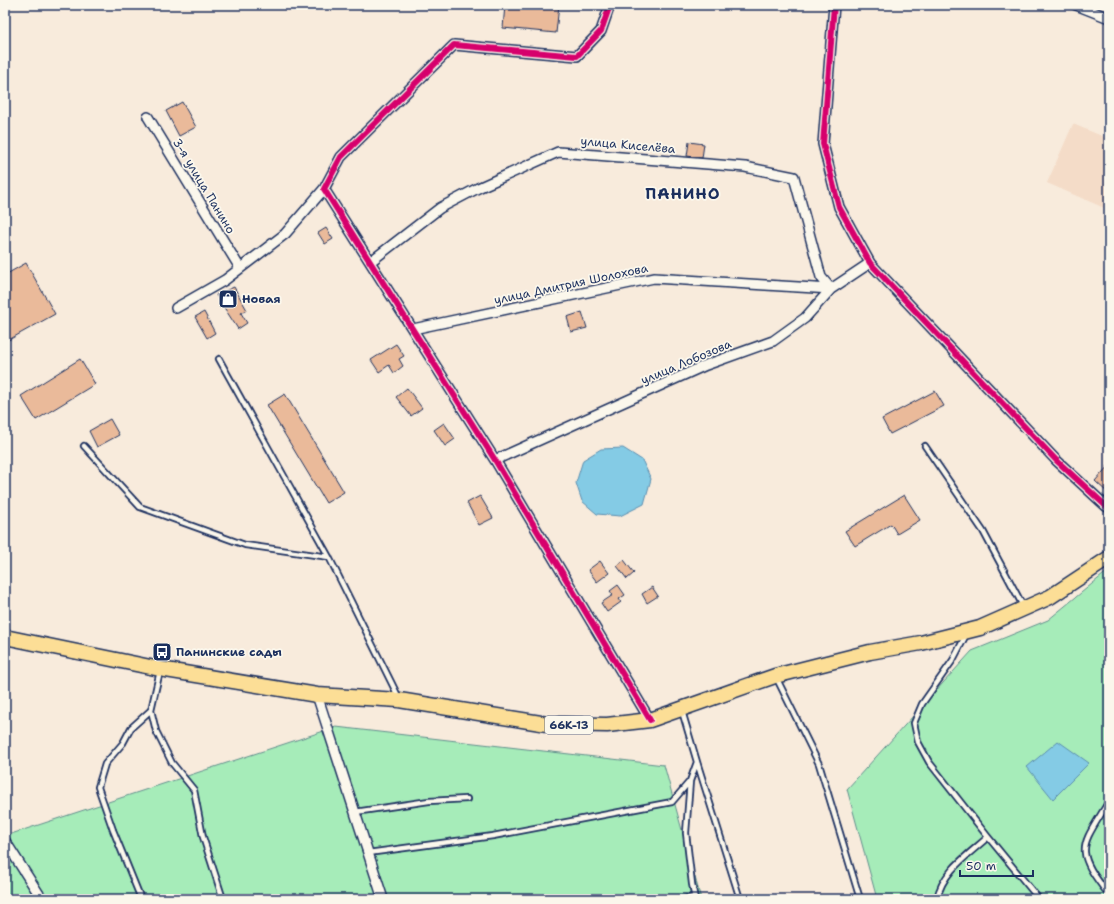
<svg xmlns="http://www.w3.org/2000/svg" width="1114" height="904" font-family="'Shantell Sans',sans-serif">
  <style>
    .built { fill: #f4dcc8 }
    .green { fill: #a6ecb9; stroke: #608e8c }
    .water { fill: #84cbe5; stroke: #5a8daf }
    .building { fill: #eaba9a; stroke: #1b2f5e }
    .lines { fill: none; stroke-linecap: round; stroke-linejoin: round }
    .lane-casing { stroke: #1b2f5e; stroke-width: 8 }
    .street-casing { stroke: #1b2f5e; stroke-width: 12 }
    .primary-casing { stroke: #1b2f5e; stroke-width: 17 }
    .lane { stroke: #fbf7ec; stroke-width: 4.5 }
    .street { stroke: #fbf7ec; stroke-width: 9 }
    .primary { stroke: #fcde96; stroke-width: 14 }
    .cycleway-casing { stroke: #fbf7ec; stroke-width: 8 }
    .cycleway { stroke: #d6006c; stroke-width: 6 }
    .labels { text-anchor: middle; stroke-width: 3.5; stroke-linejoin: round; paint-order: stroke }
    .shield { fill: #fbf7ec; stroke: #5e6b89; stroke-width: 1 }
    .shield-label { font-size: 11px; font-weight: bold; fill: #1b2f5e }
    .street-label { font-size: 12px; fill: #1b2f5e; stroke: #fbf7ec }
    .poi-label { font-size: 12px; font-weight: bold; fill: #1b2f5e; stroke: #fbf7ec; text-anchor: start }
    .district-label { font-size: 16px; font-weight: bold; letter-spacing: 1px; fill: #1b2f5e; stroke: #fbf7ec }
  </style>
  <rect width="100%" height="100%" fill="#f8ebdc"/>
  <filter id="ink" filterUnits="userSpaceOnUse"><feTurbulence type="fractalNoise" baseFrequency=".025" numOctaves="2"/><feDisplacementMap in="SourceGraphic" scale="8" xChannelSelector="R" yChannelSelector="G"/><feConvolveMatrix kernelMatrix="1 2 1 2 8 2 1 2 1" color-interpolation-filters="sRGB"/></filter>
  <g filter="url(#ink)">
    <path class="built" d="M1073,124l36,15v71l-62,-27z"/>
    <path class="green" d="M1109,570v329h-232l-30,-110 125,-138 76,-31z
      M336,727l328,38 37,134h-696v-63z"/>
    <path class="water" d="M623,448l19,12 9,19 -7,25 -24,12 -23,-2 -15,-13 -6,-18 7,-23 18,-11z
      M1058,741l31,22 -36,36 -26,-32z"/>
    <path class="building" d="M505,5h54l-3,28 -53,-5z
      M182,102l14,25 -17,9 -13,-25z
      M689,142l15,2 -2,14 -15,-2z
      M326,228l7,11 -8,5 -7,-11z
      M26,263l29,51 -50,28v-67z
      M234,287l13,23 -6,3 6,10 -9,6 -22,-34z
      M204,312l11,21 -8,5 -12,-21z
      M582,312l5,16 -16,4 -4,-15z
      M396,344l8,12 -5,3 4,7 -9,7 -5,-8 -10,7 -8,-12z
      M80,359l15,25 -59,36 -15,-24z
      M407,388l15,20 -11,8 -15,-19z
      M935,391l9,15 -54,28 -8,-15z
      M285,394l59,98 -18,11 -59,-98z
      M110,419l9,16 -22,12 -8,-16z
      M444,423l11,16 -10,7 -11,-16z
      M1109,465v29l-14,-13z
      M904,495l16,25 -23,14 -6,-10 -36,22 -10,-15z
      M480,496l13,22 -14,7 -12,-22z
      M624,560l10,13 -7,6 -10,-13z
      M600,561l9,12 -12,9 -9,-12z
      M618,585l7,10 -6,4 2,3 -14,10 -6,-9 12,-8 -3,-4z
      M652,587l6,9 -11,7 -5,-9z"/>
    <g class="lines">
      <defs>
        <path id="lane" d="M219,359l110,198 70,141
          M84,446l56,61 105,38 84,12
          M925,446l58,85 40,75
          M1107,506l2,8
          M966,635l-13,25 -31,44 -8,19 4,19 11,20 59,75 51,62
          M160,671l-9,39 5,21 16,32 22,27 9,47 20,62
          M776,677l43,87 41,135
          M682,711l15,51 -7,19 -4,52 6,51 3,15
          M697,762l43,137
          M1109,801c-27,46 -37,47 0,94
          M355,812l74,-11 38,-2
          M368,853l125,-17 179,-34 18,-21
          M141,899l-28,-69 -15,-43 7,-23 18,-21 8,-15 20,-18
          M684,899l10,-2
          M937,899c5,-27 31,-44 51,-62"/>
        <path id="street" d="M610,5l-9,26 -24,25 -123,-11 -113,112 -17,32 171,271 155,260
          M834,5l-11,139 16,63 31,56 186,197 50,46
          M1076,5l33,13
          M148,117l92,151
          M370,262l70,-54 38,-20 80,-36 13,1 174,14 49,10 27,100 10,12
          M176,308l49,-28 60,-46 39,-45
          M413,329l241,-51 177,11
          M495,460l211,-95 67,-24 32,-23 26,-29 39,-26
          M317,695l66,204
          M5,841l37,58"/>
        <path id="primary" d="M5,637l155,32 157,26 82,5 148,24 60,1 43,-5 125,-44 95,-24 51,-9 59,-15 70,-31 59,-39"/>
      </defs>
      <use href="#lane" class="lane-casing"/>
      <use href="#street" class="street-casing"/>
      <use href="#primary" class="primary-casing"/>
      <use href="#lane" class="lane"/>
      <use href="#street" class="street"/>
      <use href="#primary" class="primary"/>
      <defs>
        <path id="cycleway" d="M610,5l-9,26 -24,25 -123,-11 -113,112 -17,32 171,271 155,260
          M834,5l-11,139 16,63 31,56 186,197 50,46"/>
      </defs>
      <use href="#cycleway" class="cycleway-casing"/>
      <use href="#cycleway" class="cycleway"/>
    </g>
  </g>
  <defs>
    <symbol id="shop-square" viewBox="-11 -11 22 22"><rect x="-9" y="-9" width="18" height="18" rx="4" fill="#1b2f5e" stroke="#fbf7ec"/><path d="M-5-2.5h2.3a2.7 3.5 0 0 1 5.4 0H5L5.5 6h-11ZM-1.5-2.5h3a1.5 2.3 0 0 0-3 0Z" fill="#fff"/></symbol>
    <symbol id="bus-square" viewBox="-11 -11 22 22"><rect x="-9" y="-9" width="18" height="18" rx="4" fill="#1b2f5e" stroke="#fbf7ec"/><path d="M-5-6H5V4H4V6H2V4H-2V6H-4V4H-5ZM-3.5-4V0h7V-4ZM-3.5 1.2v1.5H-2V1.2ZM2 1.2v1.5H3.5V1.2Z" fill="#fff"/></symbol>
  </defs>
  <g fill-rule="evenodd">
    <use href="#shop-square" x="217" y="288" width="22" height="22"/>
    <use href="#bus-square" x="151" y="641" width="22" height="22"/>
  </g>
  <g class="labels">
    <rect class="shield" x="545" y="716" width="48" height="18" rx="3"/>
    <g class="shield-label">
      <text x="569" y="729">66К-13</text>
    </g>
    <g class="street-label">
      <text transform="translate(628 145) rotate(5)" y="4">улица Киселёва</text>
      <text transform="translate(204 186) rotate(59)" y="4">3-я улица Панино</text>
      <text transform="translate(571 284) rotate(-12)" y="4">улица Дмитрия Шолохова</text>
      <text transform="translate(686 362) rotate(-23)" y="4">улица Лобозова</text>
    </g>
    <g class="poi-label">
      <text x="242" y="303">Новая</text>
      <text x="176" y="656">Панинские сады</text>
    </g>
    <g class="district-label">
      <text x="683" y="199">ПАНИНО</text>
    </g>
  </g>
  <rect width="1114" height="904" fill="none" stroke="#fbf7ec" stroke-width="20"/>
  <rect x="10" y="10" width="1094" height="884" fill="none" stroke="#1b2f5e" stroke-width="1.5" filter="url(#ink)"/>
  <path d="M960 870v6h73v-6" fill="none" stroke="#1b2f5e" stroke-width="2"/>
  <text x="966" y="870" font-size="12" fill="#1b2f5e" stroke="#fbf7ec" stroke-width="3" paint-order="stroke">50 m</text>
</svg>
